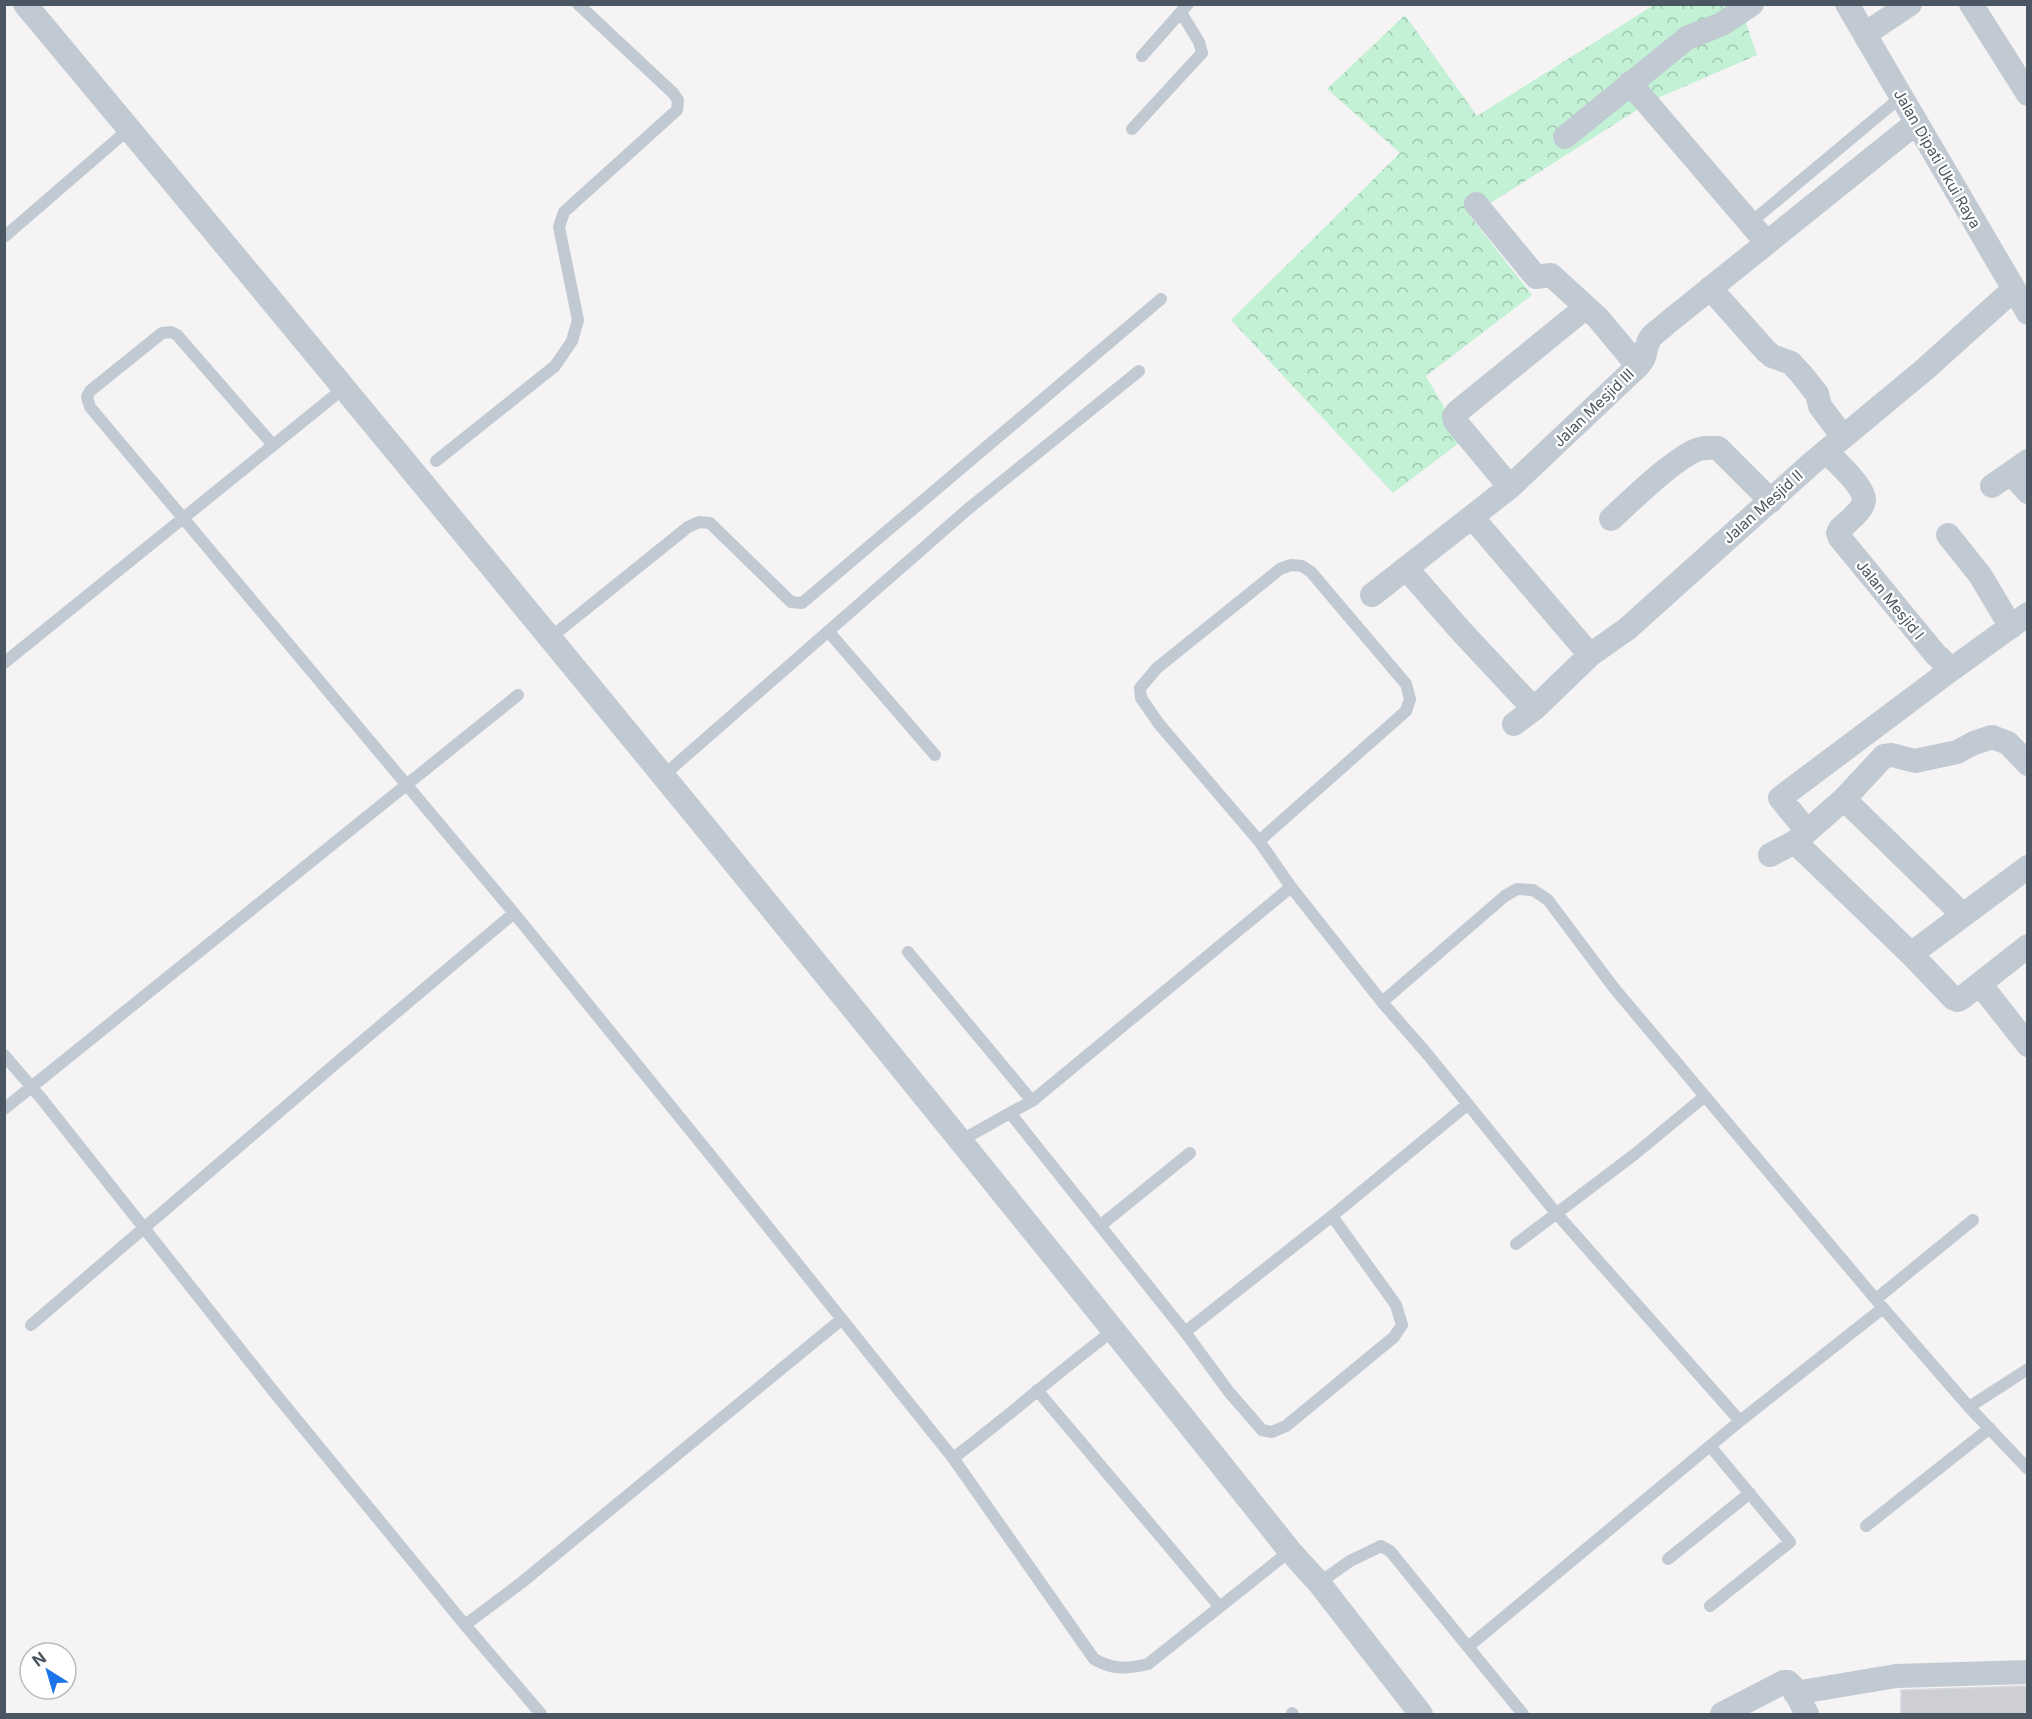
<svg xmlns="http://www.w3.org/2000/svg" width="2032" height="1719" font-family="Inter,sans-serif">
  <style>
    .forest { fill: url(#forest-crowns) }
    .building { fill: #cdcfd5; stroke: #d7d9de; stroke-width: 1.5 }
    .lines { fill: none; stroke-linecap: round; stroke-linejoin: round }
    .service { stroke: #c1cad2; stroke-width: 12 }
    .minor { stroke: #c1cad2; stroke-width: 24 }
    .labels { text-anchor: middle; stroke-width: 4.5; stroke-linejoin: round; paint-order: stroke }
    .street-label { font-size: 15px; fill: #4a5661; stroke: #fff }
  </style>
  <defs>
    <pattern id="forest-crowns" width="20" height="18" patternUnits="userSpaceOnUse" patternTransform="scale(1.5)"><rect width="20" height="18" fill="#c3f1d5"/><path d="M2 6a3 3 0 1 1 6 0M12 15a3 3 0 1 1 6 0" fill="none" stroke="#a0c6b0"/></pattern>
  </defs>
  <rect width="100%" height="100%" fill="#f5f3f3"/>
  <path class="forest" d="M1654,5h86l17,50 -106,46 -181,115 62,79 -106,81 37,64 -70,53 -162,-173 169,-167 -73,-64 78,-74 72,101z"/>
  <path class="building" d="M2028,1686v28h-127v-24z"/>
  <g class="lines">
    <path class="service" d="M1142,56l46,-52
      M1132,129l70,-76 -3,-11 -17,-28
      M1750,223l151,-126
      M4,237l125,-108
      M273,445l-96,-110 -6,-3 -9,1 -72,58 -3,6 3,10 424,506 202,249 237,296 141,201c19,11 33,10 54,5l142,-113
      M436,461l119,-95 17,-25 6,-21 -19,-93 5,-15 113,-102 1,-10 -5,-7 -95,-89
      M828,631l107,124
      M550,638l138,-111 11,-5 11,1 81,79 11,1 359,-304
      M4,663l340,-275
      M664,775l304,-266 171,-138
      M1259,841l147,-130 4,-12 -4,-15 -95,-112 -9,-6 -11,-1 -11,4 -123,99 -17,20 1,10 18,26 100,117 32,46 91,115
      M1291,887l-259,214 -22,12 175,219 147,-116 136,-112
      M908,952l124,149
      M4,1055l37,43 233,294 191,233 56,-42 321,-264
      M4,1109l514,-414
      M960,1141l50,-28
      M1101,1225l89,-72
      M1516,1244l119,-90 70,-58
      M1876,1299l97,-79
      M1883,1308l86,99 59,62
      M31,1325l303,-260 180,-152
      M1185,1332l44,60 33,38 10,2 14,-6 108,-89 8,-12 -6,-20 -64,-89
      M1037,1390l182,216
      M1969,1407l59,-38
      M953,1458c55,-41 106,-87 161,-128
      M1866,1526l124,-98
      M1668,1559l82,-66
      M1319,1583l31,-22 31,-15 9,5 78,96 272,-226 143,-113 -269,-320 -66,-88 -15,-10 -16,-1 -12,7 -123,106 46,53 128,158 184,208
      M1710,1606l80,-64 -80,-96
      M465,1625l76,89
      M1468,1647l55,67
      M1292,1713l1,1"/>
    <path class="minor" d="M25,4c427,512 850,1026 1265,1547l29,32 102,131
      M1847,4l181,309
      M1971,4l57,90
      M1865,34l45,-30
      M1630,83l137,160
      M1565,137l122,-99 35,-14 30,-20
      M1476,204l60,73 15,-2 34,31
      M1710,288l56,63 6,5 19,7 11,12 15,19 3,12 23,31
      M1826,452c9,8 39,35 38,48 -1,11 -17,22 -24,29l-2,4 2,5 96,117 5,4 7,13
      M2011,473l17,19
      M1992,486l36,-25
      M1510,487l-55,-66 -1,-4 3,-5 118,-96 10,-10 13,12 40,48
      M1472,517l118,138
      M1611,519c21,-19 63,-61 88,-70 7,-2 12,-1 19,-1l53,53
      M1948,535l32,40 31,52
      M1406,568l55,63 73,78
      M1372,595l138,-108 128,-121c10,-12 5,-11 10,-23 2,-8 12,-13 18,-19l250,-201
      M1514,724l20,-15 56,-54 37,-26 185,-166 112,-93 89,-80
      M1807,831l-27,-33 168,-126 80,-58
      M1795,842l116,112 42,44 5,2 5,-3 65,-51
      M1770,855l25,-13 49,-43
      M1963,915l-119,-116 40,-43 8,-1 23,6 42,-9 17,-9 18,-6 16,6 20,21
      M1911,954l117,-87
      M1980,984l48,61
      M1795,1693l101,-17 132,-4
      M1722,1714l62,-32h4l4,4 15,28"/>
  </g>
  <g class="labels">
    <g class="street-label">
      <text transform="translate(1937 159) rotate(60)" y="5">Jalan Dipati Ukui Raya</text>
      <text transform="translate(1594 408) rotate(-44)" y="5">Jalan Mesjid III</text>
      <text transform="translate(1763 507) rotate(-42)" y="5">Jalan Mesjid II</text>
      <text transform="translate(1890 600) rotate(51)" y="5">Jalan Mesjid I</text>
    </g>
  </g>
  <rect width="2032" height="1719" fill="none" stroke="#4a5661" stroke-width="12"/>
  <g transform="translate(48 1671) rotate(323)"><circle r="28" fill="#ffffff" stroke="#b7bbc0" stroke-width="1.5"/>
  <path d="M0-4.5L10 22L0 15L-10 22Z" fill="#1a73e8"/>
  <text y="-9" font-size="16" font-weight="bold" text-anchor="middle" fill="#4a5661">N</text>
  </g>
</svg>
